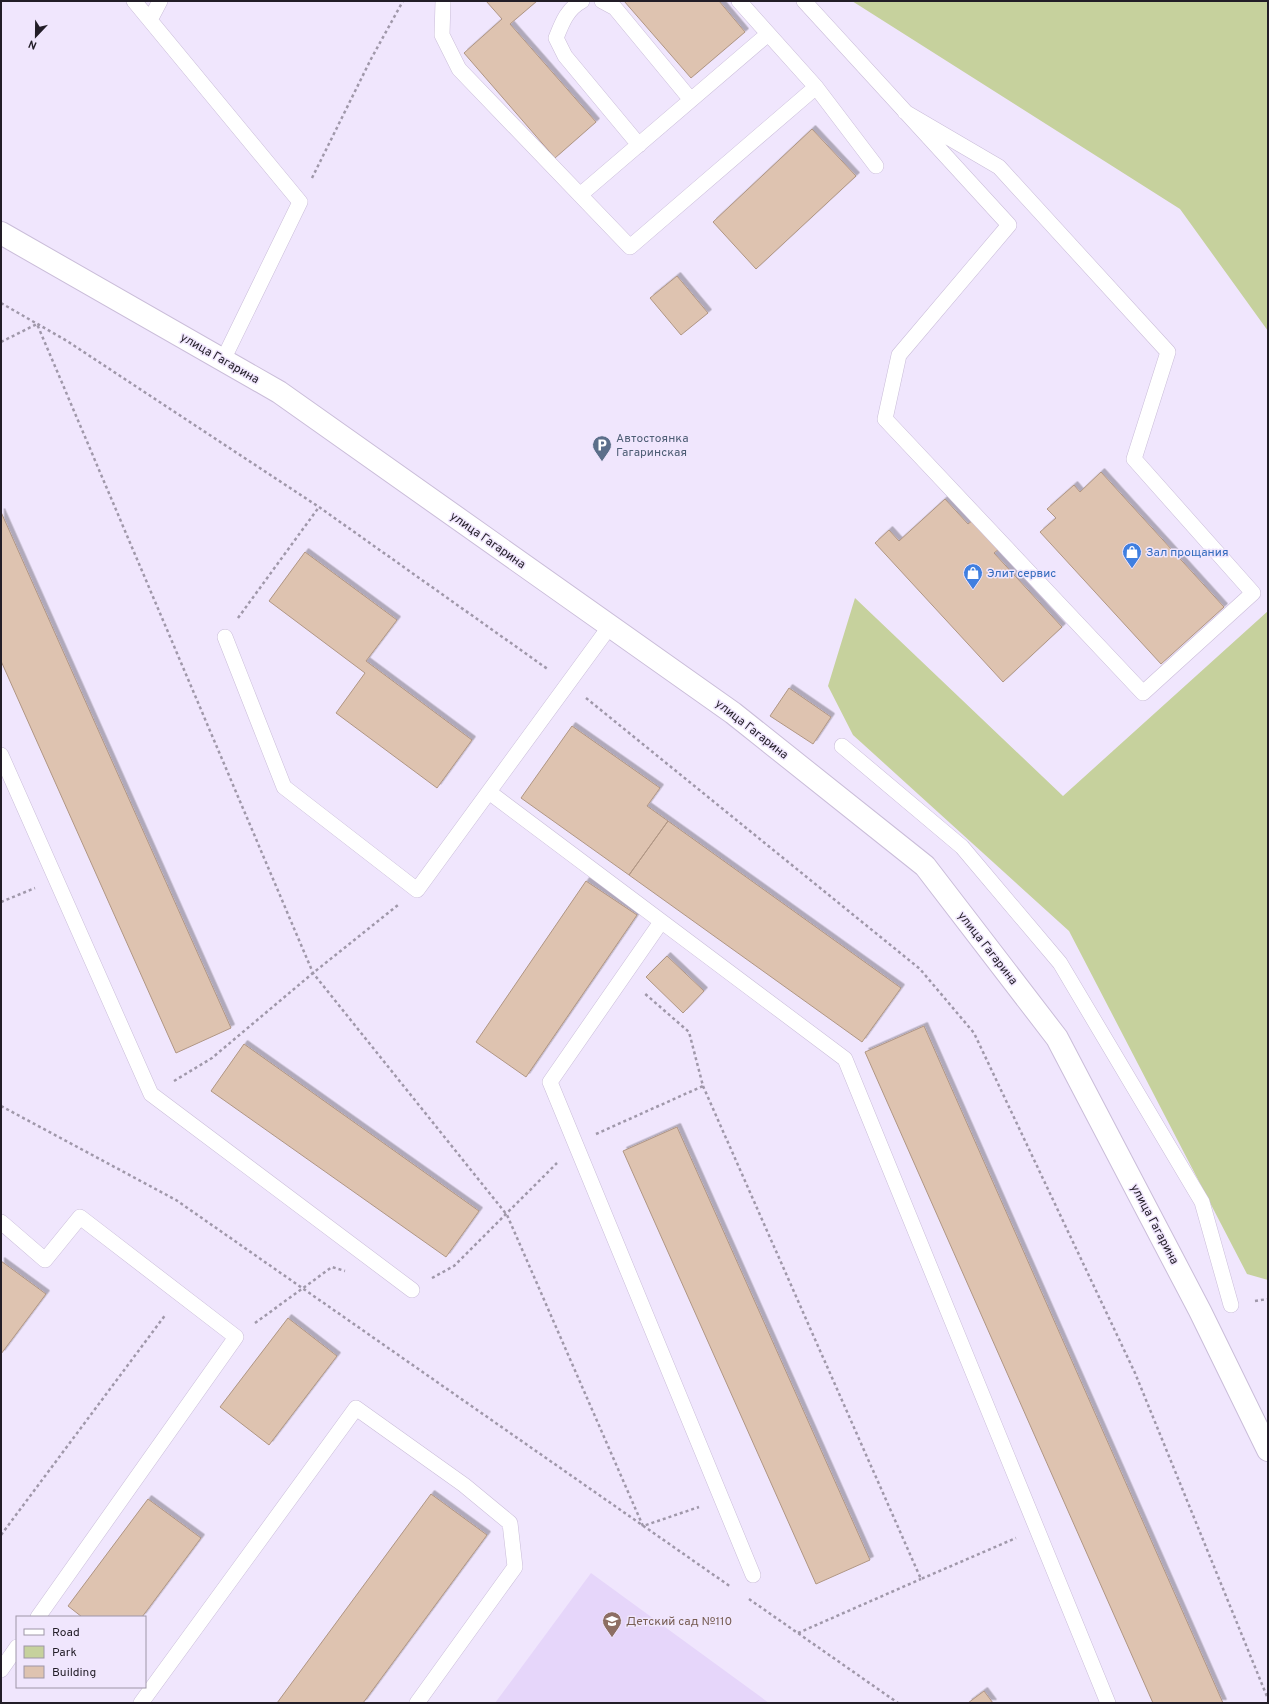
<svg xmlns="http://www.w3.org/2000/svg" width="1269" height="1704" font-family="Overpass,sans-serif">
  <style>
    .built { fill: #e6d6fa }
    .green { fill: #c6d19d }
    .building { fill: #dec3b0; stroke: #b09684; filter: url(#shadow) }
    .lines { fill: none; stroke-linecap: round; stroke-linejoin: round }
    .lane-casing { stroke: #cabdd9; stroke-width: 16 }
    .street-casing { stroke: #cabdd9; stroke-width: 24 }
    .path { stroke: #a098aa; stroke-width: 2.5; stroke-dasharray: 3 3; stroke-linecap: butt }
    .lane { stroke: #fff; stroke-width: 15 }
    .street { stroke: #fff; stroke-width: 22 }
    .labels { text-anchor: middle; stroke-width: 3; stroke-linejoin: round; paint-order: stroke }
    .street-label { font-size: 12px; fill: #221d27; stroke: #f0e6fd }
    .service-label { font-size: 12px; fill: #4e5e75; stroke: #f0e6fd; text-anchor: start }
    .shop-label { font-size: 12px; fill: #366cbe; stroke: #f0e6fd; text-anchor: start }
    .education-label { font-size: 12px; fill: #785e54; stroke: #f0e6fd; text-anchor: start }
  </style>
  <defs>
    <filter id="shadow"><feDropShadow dx="3.5" dy="-3.5" stdDeviation="0" flood-color="#0004"/></filter>
  </defs>
  <rect width="100%" height="100%" fill="#f0e6fd"/>
  <path class="built" d="M591,1573l178,130h-274z"/>
  <path class="green" d="M852,1h416v330l-88,-122z
    M855,598l208,198 205,-185v669l-21,-6 -178,-343 -216,-196 -25,-49z"/>
  <path class="building" d="M486,1h51l-27,23 86,98 -41,36 -91,-105 38,-34z
    M624,1h95l26,31 -54,46z
    M812,129l44,47 -100,93 -43,-47z
    M677,276l31,37 -27,22 -31,-37z
    M1101,472l123,135 -63,57 -121,-132 16,-14 -9,-9 27,-24 6,7z
    M945,499l23,25 5,-4 26,29 -5,4 68,74 -59,55 -128,-139 14,-13 10,11z
    M1,512l230,516 -55,25 -175,-392z
    M305,552l92,68 -31,41 106,79 -35,48 -101,-75 29,-40 -96,-72z
    M789,688l42,29 -18,27 -43,-28z
    M572,726l88,62 -13,18 21,15 -39,54 -108,-77z
    M668,821l233,167 -39,54 -233,-167z
    M586,881l51,34 -111,162 -50,-35z
    M667,956l37,35 -21,22 -37,-36z
    M924,1026l299,677h-70l-288,-651z
    M244,1044l235,167 -33,46 -235,-166z
    M677,1127l193,433 -54,24 -193,-433z
    M1,1261l45,33 -45,60z
    M288,1318l49,38 -68,89 -49,-38z
    M431,1494l56,41 -124,168h-86z
    M148,1499l53,39 -59,79h-60l-14,-11z
    M984,1691l9,12h-25z"/>
  <g class="lines">
    <defs>
      <path id="lane" d="M134,1l166,201 -77,158
        M443,1l-1,34 17,34 171,178 186,-160 -77,-86
        M582,1c-15,8 -20,22 -26,37l9,18 74,89
        M602,1l13,7 76,92
        M804,1l205,224 -110,130 -14,64 258,274 110,-100 -119,-134 34,-107 -169,-185 -94,-55
        M150,20l10,-19
        M816,87l60,79
        M580,195l188,-161
        M225,637l59,150 133,103 193,-264
        M842,746l120,101 98,116 142,239 29,103
        M1,755l150,339 261,196
        M489,792l356,267 263,644
        M661,922l-111,160 203,493
        M1,1222l44,38 35,-43 156,120 -198,280
        M1,1670l16,-23
        M141,1703l215,-295 108,77 46,38 5,44 -98,136"/>
      <path id="street" d="M1,233l278,159 454,321 192,153 132,172 143,273 68,139"/>
    </defs>
    <use href="#lane" class="lane-casing"/>
    <use href="#street" class="street-casing"/>
    <path class="path" d="M312,178l59,-119 32,-58
      M1,303l66,38 252,166 230,163
      M1,342l36,-18 276,649 194,242 136,311 56,-19
      M238,618l81,-111
      M586,698l334,271 54,64 161,340 133,326
      M1,902l34,-14
      M174,1081l38,-23 101,-85 85,-68
      M703,1086l218,493 95,-41
      M1,1106l175,94 555,387
      M596,1134l107,-48 -14,-54 -46,-40
      M432,1278l22,-12 103,-103
      M1255,1301l13,-2
      M255,1323l77,-56 13,4
      M1,1535l165,-221
      M749,1599l149,104
      M798,1633l123,-54"/>
    <use href="#lane" class="lane"/>
    <use href="#street" class="street"/>
  </g>
  <defs>
    <symbol id="parking-pin" viewBox="-11 -11 22 30"><path d="M0 17L-7.5 6A9.5 9.5 0 1 1 7.5 6Z" fill="#5c6f8a" stroke="#f0e6fd"/><path d="M-3.5-5.5H1a3.5 3.5 0 0 1 0 7H-1V5.5H-3.5ZM-1-3.4V-.6H.8a1.4 1.4 0 0 0 0-2.8Z" fill="#fff"/></symbol>
    <symbol id="shop-pin" viewBox="-11 -11 22 30"><path d="M0 17L-7.5 6A9.5 9.5 0 1 1 7.5 6Z" fill="#3f7fe0" stroke="#f0e6fd"/><path d="M-5-2.5h2.3a2.7 3.5 0 0 1 5.4 0H5L5.5 6h-11ZM-1.5-2.5h3a1.5 2.3 0 0 0-3 0Z" fill="#fff"/></symbol>
    <symbol id="school-pin" viewBox="-11 -11 22 30"><path d="M0 17L-7.5 6A9.5 9.5 0 1 1 7.5 6Z" fill="#8d6e63" stroke="#f0e6fd"/><path d="M0-5L7-2L0 1L-7-2ZM-4 1L0 2.5L4 1V4Q0 6-4 4Z" fill="#fff"/></symbol>
  </defs>
  <g fill-rule="evenodd">
    <use href="#parking-pin" x="591" y="434" width="22" height="30"/>
    <use href="#shop-pin" x="1121" y="541" width="22" height="30"/>
    <use href="#shop-pin" x="962" y="562" width="22" height="30"/>
    <use href="#school-pin" x="601" y="1610" width="22" height="30"/>
  </g>
  <g class="labels">
    <g class="street-label">
      <text transform="translate(220 358) rotate(30)" y="4">улица Гагарина</text>
      <text transform="translate(488 540) rotate(35)" y="4">улица Гагарина</text>
      <text transform="translate(752 729) rotate(38)" y="4">улица Гагарина</text>
      <text transform="translate(988 948) rotate(52)" y="4">улица Гагарина</text>
      <text transform="translate(1155 1224) rotate(62)" y="4">улица Гагарина</text>
    </g>
    <g class="service-label">
      <text x="616" y="442">Автостоянка<tspan x="616" dy="14">Гагаринская</tspan></text>
    </g>
    <g class="shop-label">
      <text x="1146" y="556">Зал прощания</text>
      <text x="987" y="577">Элит сервис</text>
    </g>
    <g class="education-label">
      <text x="626" y="1625">Детский сад №110</text>
    </g>
  </g>
  <rect width="1269" height="1704" fill="none" stroke="#221d27" stroke-width="4"/>
  <rect x="16" y="1616" width="130" height="72" fill="#f0e6fd" stroke="#9e96a7"/>
  <rect x="24" y="1629" width="20" height="6" fill="#ffffff" stroke="#9e96a7"/>
  <text x="52" y="1636" font-size="12" fill="#221d27">Road</text>
  <rect x="24" y="1646" width="20" height="12" fill="#c6d19d" stroke="#9e96a7"/>
  <text x="52" y="1656" font-size="12" fill="#221d27">Park</text>
  <rect x="24" y="1666" width="20" height="12" fill="#dec3b0" stroke="#9e96a7"/>
  <text x="52" y="1676" font-size="12" fill="#221d27">Building</text>
  <g transform="translate(36 36) rotate(202)" stroke="#f0e6fd" stroke-width="3" paint-order="stroke">
  <path d="M0-3L7 15L0 10L-7 15Z" fill="#221d27"/>
  <text y="-6" font-size="11" font-weight="bold" text-anchor="middle" fill="#221d27">N</text>
  </g>
</svg>
